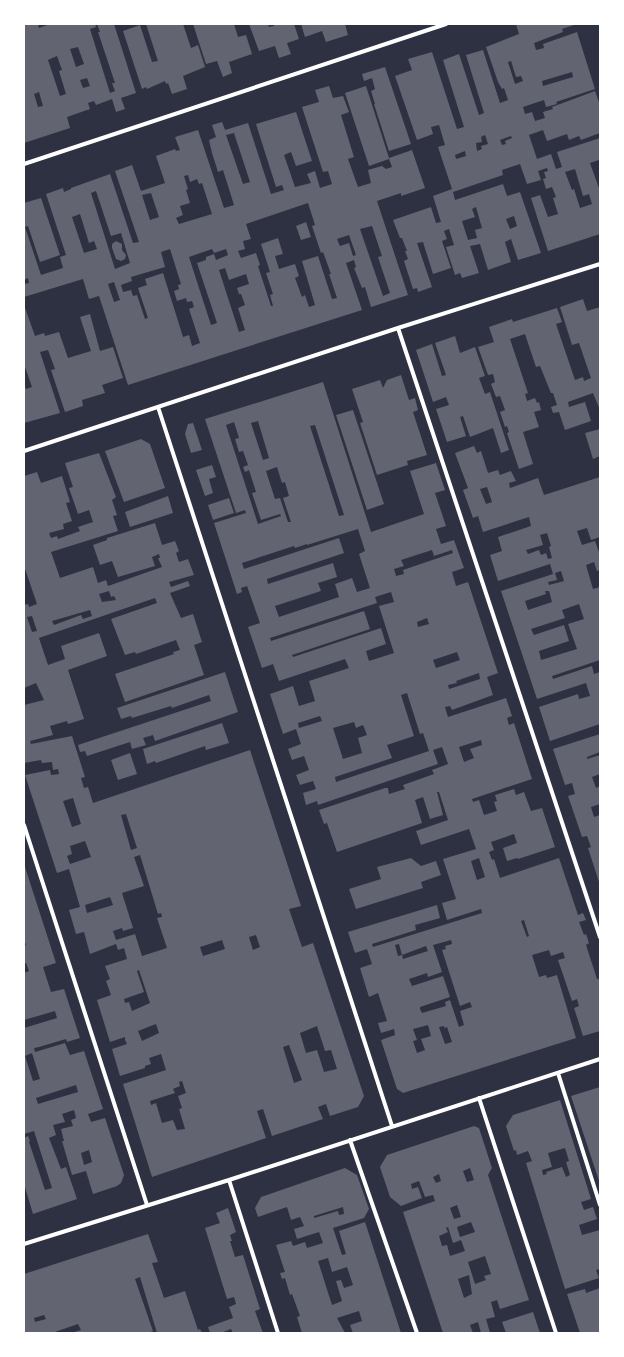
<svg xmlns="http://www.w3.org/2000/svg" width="624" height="1357" font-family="Rubik,sans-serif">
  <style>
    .building { fill: #626471; fill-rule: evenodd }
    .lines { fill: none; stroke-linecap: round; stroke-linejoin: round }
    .minor { stroke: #fff; stroke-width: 4 }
  </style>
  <rect width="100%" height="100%" fill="#2d3142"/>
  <path class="building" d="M24,24h14l1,4 11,-4h45l1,3 -6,2 20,64 5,-2 -3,-8h3l-17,-51h2l-3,-8h17l22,69 -15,5 4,11 -9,3 -4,-13 -16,6 -2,-4 -6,2 2,6 -23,8 3,11 -46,15zM78,47l6,17 -8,3 -6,-18zM57,56l5,14 -3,1 7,23 -6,2 -12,-36zM87,78l3,8 -7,2 -3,-8zM39,92l4,14 -5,1 -4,-13z
    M146,24h37l8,24 7,-3 7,22 -22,9 4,13 -15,5 -4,-11 -2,1 -1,-3 -18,8 -1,-2 -4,2 -19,-58 17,-6 12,37 6,-1z
    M193,24h41l4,13 8,-2 6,19 -23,8 3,11 -9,4 -6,-16 -11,3z
    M249,24h19l1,3 5,-1v-2h20l5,15 -12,4 4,11 -12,4 -4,-12 -16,5z
    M301,24h44l3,11 -22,7 -4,-11 -17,6z
    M516,24h13v1l48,-1 -15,5 1,3 -29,11 2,7 8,-2 -1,-4 34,-12 18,57 -39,13 1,2 -11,3 -2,-7 -21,7 2,7 7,-2 3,9 10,-3 -2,-6 10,-3 -1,-2 43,-16 5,14v28l-19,7 -2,-4 -10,4 -2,-6 -20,7 -4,-11 -14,5 8,24 14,-5 5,15 6,-2 -5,-15 43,-14v26l-1,-4 -9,3 10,28v43l-52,17 -17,-53 9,-3 8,22 10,-3 -5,-16 3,-1 -4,-10 -6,2 -3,-10 3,-1 -2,-6 4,-1 -1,-3 -9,3 3,9 -14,4 -7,-20 -18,6 1,5 -50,17 2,8 48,-16 4,12 13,-4 21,61 -23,7 -7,-21 -6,3 6,20 -23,8 -8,-26 -10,2 9,27 -17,5 -2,-5 -5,2 -9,-28 8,-2 -5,-16 -5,2 3,8 -5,2 9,27 -18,6 -10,-32 -6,1 15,44 -14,5 -1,-4 -4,1 -9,-28 4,-2 -3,-8h2l-5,-13h-2l-7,-18 38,-13 5,16 5,-1 -8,-26 19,-7 -14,-42 7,-2 -6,-20 -8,2 2,7 -16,6 -22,-64 17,-6 -4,-11 24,-7 25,77 7,-2 -21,-67 16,-6 20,61 5,-2 -18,-58 17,-5 17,53 8,-3 -4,-12 -2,1 -4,-7 -12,-35 33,-13zM511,61l5,16 5,-1 2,5 -8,3 -7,-22zM572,72l1,5 -30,9 -1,-5zM485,135l3,9 -7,2 1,3 -5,2 -1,-8 6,-1 -1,-5zM511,136l1,2 -7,3 1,3 -4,1 -2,-5zM465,151l1,5 -10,3 -1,-4zM575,169l8,27 6,-2 3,10 -12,4 -6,-19 -2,1 -7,-18zM476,207l6,21 -7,2 2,8 -9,2 -6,-19 13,-4 -3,-8zM514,216l3,10 -7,3 -4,-10z
    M385,67l26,77 -22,7 -15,-47h1l-4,-13 4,-2 -3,-11 -8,3 -2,-7z
    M329,86l4,12 10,-2 6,16 -8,3 13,42 -6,2 10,28 13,-4 -3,-13 14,-4 4,3 6,-2 -3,-8 -20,7 -24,-73 21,-7 23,72 23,-8 13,38 -24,8v-3l-24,8 31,94 -37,12 -6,-20 -3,1 -8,-20 2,-1 -2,-7 -8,3 16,47 -234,75 -29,-89 -10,3 -6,-20 -59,18v-13l5,-1 -1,-5 -4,2v-77l17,-5 19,57 -20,7 -12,-36 -3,1 16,48 22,-7 -3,-11 6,-2 -20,-61 17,-6 1,4 7,-3v-1l39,-14 23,69 6,-1 -24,-71 17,-6 9,26 24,-8 -9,-27 19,-7 1,2 4,-1 -5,-13 23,-7 26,78 10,-3 -11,-35 -5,2 -6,-19 -3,-13 7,-3 -4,-12 10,-3 3,8 23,-7 23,71 13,-4 -2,-5 -6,2 -20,-63 40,-12 16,49 -16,5 -5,-14 -7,3 11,32 16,-4 -4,-9 8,-3 5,17 12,-4 -4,-13 -5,1 -21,-65 17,-5 -4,-12zM234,133l16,49 -7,2 -17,-49zM188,175l2,7 7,-3 2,5 3,-1 10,31 -33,10 -3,-6 7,-3 -3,-9 10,-3 -4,-13 2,-1 -4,-13zM96,191l15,45 10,-3 9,30 -15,6 -24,-76zM151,193l8,24 -9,3 -8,-25zM308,203l7,22 -3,1 9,27 2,-1 8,22h-2l8,24 -5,1 -14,-43 -16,5 13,44 -6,2 -4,-12 -3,2 -7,-19 4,-2 -4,-12 -16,5 -4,-13 8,-2 -5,-16 -17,6 9,28 -4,1 7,21 -3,1 3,11h-2l-13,-40 2,-1 -4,-12 -15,5 -3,-7 7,-2 -2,-8 8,-2 -5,-15zM80,214l9,29 5,-2 3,8 -13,4 -12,-36zM372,226l10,30 -4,1 12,36 -7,3 -23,-67zM349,235l7,20 -3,1 -4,-13 -9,3 -3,-7zM170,249l11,35 -3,1 1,4 -5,2 3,10 9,-3 1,4 5,-1 2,6 -5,2 11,34 -8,3 -3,-11 -6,2 -20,-64 -18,6 2,6 -9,3 10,30 -3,1 -8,-24 -4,1 -2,-6 -8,2 -2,-7 11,-4 -1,-4 34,-10 -4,-15zM212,249l2,4 12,-4 2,6 -12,5 -2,-6 -8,3v3l-9,3 20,60 -6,2 -22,-68zM225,268l4,12 17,-6 3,10 -12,4 2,6h2l4,11 -7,3 7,22 -6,2 -20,-62zM114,282l6,18 -6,2 -6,-18z
    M306,222l5,15 -10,3 -5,-14z
    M116,241l6,3v6l4,5 -1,4 -4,2 -5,-2 -4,-11v-4z
    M583,299l4,12 13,-4v103l-7,-17 -25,9 1,5 16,-5 6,19 -26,9 -6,-18 -6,1 -2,-6 6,-2 -4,-12h-2l-11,-27 -4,1 -11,-33 -15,5 18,54 -3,1 2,7 8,-3 2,5 2,-1 2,8 -7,2 5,15 -16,5 10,32 -14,5 -12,-36 2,-1 -2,-6 -2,1 -5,-15 5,-2 -5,-14 -4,1 -5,-13 4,-2 -2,-8 -5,1 -10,-28 16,-5 -5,-15 23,-8 1,3 44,-14 5,14 -6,2 19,56 8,-3 1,4 7,-3 -12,-35 -7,2 -12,-38z
    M24,305l11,31 9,-3 1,3 14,-4 9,26 23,-7 -11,-34 10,-3 10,37 13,-4 10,31 -21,7 3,8 -23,7 1,6 -18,6 -14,-42 4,-1 -7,-19 -8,2 20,61 -36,10v-38l2,4 6,-2 -8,-23z
    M455,336l5,17 15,-6 10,29 -6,2 6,16 5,-2 19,58 -8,3 -8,-25 -23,9 -7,-21 -3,1 6,19 -19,6 -11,-33 13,-4 -3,-8 -13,5 -17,-52 16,-6 10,32 4,-1 -11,-32z
    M401,375l8,25 6,-2 3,12 -5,2 14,43 -20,6 1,4 -31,10 -17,-52 3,-1 -11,-33 28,-9 3,8 4,-8z
    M323,382l48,150 53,-18 -14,-43 26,-8 9,27 -10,3 11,33 -10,3 5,15 13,-4 10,28 -12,4 4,14 12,-4 30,91 -11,4 6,18 -41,15 -2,-4 -5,1 3,10 58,-19 6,18 -5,2 2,7 5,-2 18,56 -60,20 1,3 6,-2 5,15 13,-4 -3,-9 3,-1 -2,-6 19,-6 2,6 8,-3 7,19 11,-3 13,39 -37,12 -1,-1 -10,3 -4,-13 14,-5 -3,-9 -23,8 3,8 -5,2 3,8 2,-1 6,19 59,-20 19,57 5,-2 3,7 -7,2 5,13 2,-1 3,9 -3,2 11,34h3v52l-17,5 -9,-28 5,-2 -2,-7 -5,2 -14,-41 7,-2 -2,-6 -12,4 -2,-6 -17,5 7,22 7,-2 1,3 10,-3 19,63 -173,55 -6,-4 -16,-49 14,-5 -1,-6 -13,4 -3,-10 9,-2 -9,-28 -9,4 -9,-29 12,-4 -5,-15 -12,4 -7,-21 89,-27 3,13 -25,7 1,5 -44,14 1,3 109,-34 -1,-4 -34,11 -5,-17 14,-4 -13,-40 33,-10 -7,-20 -48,16 -5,-14 32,-11 -9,-28h-2l6,23 -13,4 -7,-22 -8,3 7,23 -85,29 -10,-29 -3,1 -5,-14 66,-22h3l1,6 16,-5 -2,-4 31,-11 -2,-4 16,-6 -6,-17 -9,3 5,14 -120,41 -1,-4 -11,4 -3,-12 13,-4 -3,-8 -13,4 -4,-10 13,-5 -5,-14 -12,4 -4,-11 13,-5 -5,-15 -13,5 -13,-40 23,-8 6,20 16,-5 -6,-20 40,-13 -4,-9 -66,22 -6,-17 -11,4 -14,-41 12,-4 -13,-37 -6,2 1,4 -5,2 -23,-71 32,-10 -1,-3 -9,3 -31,-94zM258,421l11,37 -6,2 -12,-37zM234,422l5,16 -4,1 4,13 4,-1 5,14 -5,2 2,5 4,-2 7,22 -4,1 9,27 19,-6 1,2 -23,8 -32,-99zM315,425l29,90 -5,1 -29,-90zM277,467l5,16 3,-1 4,14 -6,2 8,24h-3l-8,-24 -5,1 -9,-28zM358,529l7,22 -6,3 11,34 -13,4 -5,-14 -17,6 4,13 -60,20 -4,-11 46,-15 -3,-8 19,-6 -4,-14 -65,21 -1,-5 77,-26 -5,-15 -95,31 -2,-6 52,-17 1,2 12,-4v1zM432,550l2,6 18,-6 1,3 -50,17 1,4 -8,2 -2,-7 10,-3 -3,-6zM391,592l3,10 -15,4 15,47 -25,8 -3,-10 20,-7 -5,-16 -88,29 -1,-2 78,-26 -6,-18 -93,30 -1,-3 107,-35 -2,-6zM427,618l2,6 -11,3 -1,-5zM457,652l3,8 -24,8 -3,-8zM479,673l1,6 -31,10 -1,-4 9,-2 -1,-2zM407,693l13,41 3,-1 6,18 -93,31 -1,-5 57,-19 -5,-13 27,-9 -13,-41zM320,716l2,5 -23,7 -1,-5zM354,722l2,6 7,-3 4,10 -9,3 4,15 -19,6 -10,-31zM481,740l1,5 -12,4 4,9 -10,4 -5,-15zM479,858l6,19 -8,3 -6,-19zM524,920l5,16 -2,1 -6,-16zM451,940l1,4 -7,2 1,3 -4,1 18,56 10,-4 2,5 -12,4 4,14 -5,2 -9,-27 -5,2 1,4 -24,7 -2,-4v-2l30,-10 -7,-21 -31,10 -3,-7 18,-6 1,4 14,-5 -9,-27zM399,944l3,11 -4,1 -3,-11zM426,946l2,5 -25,8 -1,-4zM428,1025l3,11 -10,3 4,11 -8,3 -4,-12 4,-1 -4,-11zM444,1026v2l3,-1 5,15 -7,2 -6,-17z
    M353,410l31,94 -17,6 -31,-95z
    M193,423l9,27 -11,3 -6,-19 3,-10z
    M600,429v27l-7,3 -8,-26z
    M141,439l9,5 15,44 -41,14 -19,-51z
    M474,446l3,7 4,-2 7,22 10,-3 2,5 11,-4 5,10 -7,2 1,5 28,-10 6,17 56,-18v60l-9,3 -4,-12 -10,3 5,14 13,-4 5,14v15l-3,1 -3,-9 -8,3 7,24 7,-2v73l-48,16 1,3 39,-13 2,8 6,-2v52l-50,17 -11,-34 39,-13 1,5 11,-3 -4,-13 -49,16 -36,-108 52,-17 -3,-10 -52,17 -8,-26 12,-4 -4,-14 33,-11 -2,-9 -46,15 -5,-16 -5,2 -10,-28 5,-2 -13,-35zM487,487l5,15 -6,2 -6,-15zM547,533l4,13 -2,1 3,11 -4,1 -2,-6 -5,2 -2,-5 -11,4 -2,-4 17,-5 -3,-10zM561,571l3,10 -15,4 -1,-3 9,-2 -2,-7zM545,591h4l3,11 -24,8 -3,-9 21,-7zM579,604l5,15 -16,5 9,25 -36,11 -2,-9 30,-10 -5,-16 -30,10 -3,-6 34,-11 -3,-8z
    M99,453l17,44 -4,3 5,15 -4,1 5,15 -67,21 9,26 33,-11 5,16 8,-3 2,6 54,-19 -4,-9h2l-1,-4 -7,3 3,9 -37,11 -6,-16 -12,4 -7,-20 14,-5v-2l48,-15 7,22 13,-4 4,10 -3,2 3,9 9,-3 6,16 -25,7 2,5 17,-6 2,5 -20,7 11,25 12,-4 9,28 -8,3 10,30 -79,27 -10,-28 59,-20 -1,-2 7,-2 -4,-10 -40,14 -1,-2 -10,3 -14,-36 46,-16 -2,-5 -116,40 9,27 17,-6 -4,-13 38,-13 8,23 -39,14 16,49 -16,5 -1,-3 -17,5 3,9 -23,6 1,3 41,-8 13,41 -4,1 3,10 4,-1 5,16 157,-53 51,156 -12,3 13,38 11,-4 51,153 -6,11 -28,9 -4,-12 -8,3 5,12 -51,17 -9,-27 -6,2 9,27 -114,39 -29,-93 43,-14 -5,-16 -12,4 2,6 -6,2v2l-25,8 -8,-27 15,-5 -2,-4v-3l-15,5 -13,-42 14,-5 -5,-14 4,-2 -5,-13 22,-7 -3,-11 -6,2 -2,-6 -26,10 -6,-22 -8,2 -7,-24 11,-3 -11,-38 -12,4 -32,-98 25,-5 1,5 8,-1 -1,-5 -5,1 -1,-8 -10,1 -1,-3 -17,3v-58l20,-5 -8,-17 -12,5v-83l4,-1 1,3 8,-3 -13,-38v-90l13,-4 4,11 21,-7 8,26 -4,1 6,18 -9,3 1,5 -15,4 2,5 6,-2 1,3 22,-8 -2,-4 15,-5 -4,-12 -11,4 -9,-26 4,-1 -8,-24zM109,591l2,6 3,-1 2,4 -14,2 -3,-8zM90,610l2,6 -9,3 -2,-4 -27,10 -2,-4zM32,616l5,15 -5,1 -5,-15zM73,798l8,26 -9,3 -9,-26zM126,814l11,34 -6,2 -10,-35zM85,841l6,16 -21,7 -3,-8 5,-2 -2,-8zM140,855l18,59 3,-1 1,4 -5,1 10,30 -25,8 -7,-22 -19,6 -3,-9 9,-3 1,3 10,-3 -11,-35 22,-7 -10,-29zM110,897l3,8 -26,8 -2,-8zM256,935l4,12 -7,3 -4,-13zM222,940l3,9 -22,7 -3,-9zM139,970l11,33 -18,8 -3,-9 -4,1 -1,-4 20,-7 -7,-21zM156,1024l3,9 -17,8 -4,-10zM317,1026l8,25 6,-1 6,19 -13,3 -7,-22 -11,3 -6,-20zM289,1045l13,35 -8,3 -11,-36zM182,1081l4,12 -8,3 4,12 -3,1 6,20 -8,1 -4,-10 -11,3 -6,-20 -5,2 -1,-4 25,-8 -2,-4 7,-3 -1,-4z
    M212,465l4,12 -7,2 4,14 -8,3 -9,-26z
    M168,496l5,17 -43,14 -5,-15z
    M229,498l5,15 -21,7 -5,-15z
    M225,672l13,40 -83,29 -2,-6 -10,3 3,7 -14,4 -2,-7 -43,14 -2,-5 -5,1 -2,-7 133,-44 -2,-6 -37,13 -1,-2 -39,12 -1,-2 -10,3 -4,-11z
    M222,723l7,20 -23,7 -1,-4 -49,17 -1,-2 -8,3 -4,-15z
    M600,734v18l-13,5v2l13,-4v19l-8,3 4,11 4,-2v18l-9,3 3,10 6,-2v70l-12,-37 3,-1 -4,-11 -5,1 -14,-41 7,-2 -3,-11 -7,2 -12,-36z
    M130,753l7,21 -19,6 -7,-20z
    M411,858l10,8 15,-5 5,14 -20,7 2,6 -67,21 -7,-20 32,-10 -4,-12z
    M24,864l32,99 -13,4 8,25 13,-3 16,49 -13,4 -1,-3 -27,8 -5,1 1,4 30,-9 5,12 14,-4 19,58 -15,5 3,8 14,-4 19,57 -3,8 -4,3 -24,8 -7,-23 -14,4 -10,-34h2l-3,-12 12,-3 -2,-6 5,-2 -2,-8 -12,4 3,8 -12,3 3,10 -7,3 12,31 5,-2 11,32 -44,15 -9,-30v-46l4,-2 2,5 -1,1 16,48 7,-2 -18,-57 -10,3v-106l33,-10 -2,-7 -31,9v-47l5,-2 -3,-8h-2v-17l2,-1 -2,-6zM32,1053l8,26 -7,2 -8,-25zM76,1085l2,7 -40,12 -2,-6zM89,1150l3,12 -8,3 -3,-12z
    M600,1087l-1,46 1,51 -29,-88z
    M560,1100l31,99 -10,3 3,8 9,-3 4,12 -18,6 3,10 18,-5v39l-4,1 3,8 -34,11 -39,-126 6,-2 -4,-10 -11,4 -1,-5 -2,1 -8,-25 7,-11zM565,1148l4,13 -3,1 4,13 -4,2 -4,-10 -16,5 1,2 -4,1 -1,-5 10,-3 -4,-14z
    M474,1126l5,2 13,40 -4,7 41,125 -29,9 -3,-9 -6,2 4,15 -9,2 4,14h-9l-3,-11 -8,3 3,8h-30l-40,-121 32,-11 -2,-6 -8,2 -6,-16 -8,3 1,5 6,-2 4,11 -21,8 -11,-9 -10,-30 7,-12zM470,1168l4,12 -7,2 -4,-11zM439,1174l2,7 -5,2 -3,-6zM457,1205l4,12 -7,2 -4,-11zM471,1222l4,10 -15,5 -3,-10zM448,1227l5,16 8,-3 4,11 -15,5 -3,-11 -5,1 -3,-10 9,-4 -2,-4zM485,1256l6,18 -7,2 2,4 -11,4 -7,-22zM469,1275l3,19 -8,4 -6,-19z
    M345,1168l12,7 12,34 -5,9 -31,10 9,27 4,-1 -7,-23 26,-9 36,111h-48l-3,-8 12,-4 -3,-10 -22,7 8,15h-43l-5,-16 3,-1 -8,-22 -2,1 -5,-17 -3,1 -2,-6 5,-1 -9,-27 15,-4 2,5 12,-4 2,6 16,-5 -4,-11 -22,7 -3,-10 10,-3 -4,-9 -9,3 -4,-13 -29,10 -3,-9 6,-11zM343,1207l1,7 -5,1 -1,-4 -24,7v-2zM328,1258l4,14 15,-5 6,18 -9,3 -3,-8 -5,1 6,20 -10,4 -14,-44z
    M228,1208l8,24 -6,3 2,6h-2l5,16 8,-2 17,54 -5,2 8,22h-30l-2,-4 -8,3v1h-13l-2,-6 25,-9 -4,-11 7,-3 -2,-7 -7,2 -22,-71 15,-5 -4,-10z
    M148,1234l10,28 -6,1 12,35 21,-7 13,39 2,-1 2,4h-45l-17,-56 -5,2 18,52 -5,2h-77l10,-3 -3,-6 -26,9h-28v-59zM44,1315l2,4 -11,3 -1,-4z
    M600,1288v45h-20l-13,-39 18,-5 1,4z
    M533,1312l7,21h-34l-4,-11z"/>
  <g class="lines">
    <path class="minor" d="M24,164l422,-140
      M398,328l202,609
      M158,407l234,719
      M24,451l374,-123 202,-64
      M24,825l123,380
      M558,1073l42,132
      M479,1098l77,235
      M350,1140l67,193
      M229,1180l49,153
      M24,1244l205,-64 371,-121"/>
  </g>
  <rect width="624" height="1357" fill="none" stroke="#ffffff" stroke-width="50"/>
</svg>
